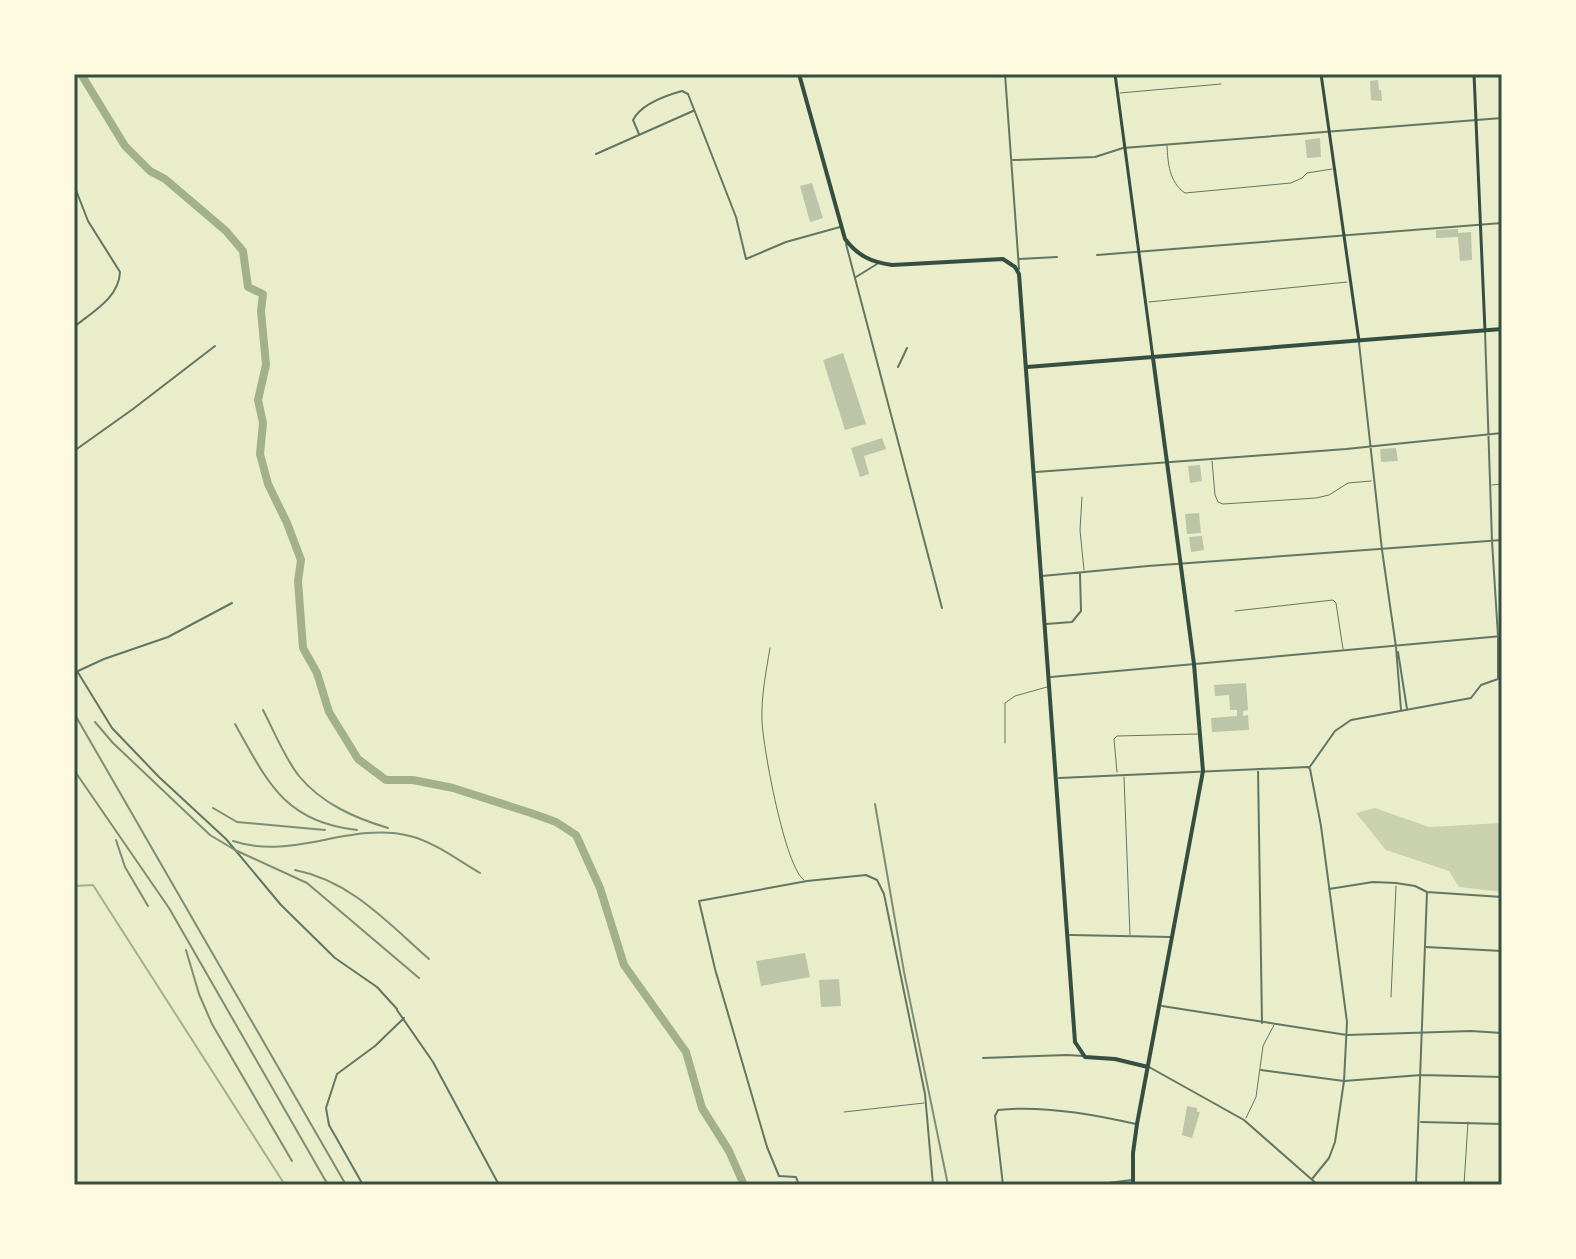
<svg xmlns="http://www.w3.org/2000/svg" width="1576" height="1259" font-family="'DM Sans',sans-serif">
  <style>
    .green { fill: #cad2ad }
    .lines { fill: none; stroke-linecap: round; stroke-linejoin: round }
    .stream { stroke: #a3b18a; stroke-width: 2 }
    .river { stroke: #a3b18a; stroke-width: 8 }
    .building { fill: #bcc5a7 }
    .service { stroke: #617663; stroke-width: 1 }
    .minor { stroke: #617663; stroke-width: 2 }
    .tertiary { stroke: #617663; stroke-width: 2 }
    .secondary { stroke: #344e41; stroke-width: 3 }
    .primary { stroke: #344e41; stroke-width: 3 }
    .trunk { stroke: #344e41; stroke-width: 4 }
    .rail { stroke: #7c8e77; stroke-width: 2 }
    .neatline { fill: none; stroke: #344e41; stroke-width: 3 }
  </style>
  <rect width="100%" height="100%" fill="#e9edc9"/>
  <path class="green" d="M1375,808l54,19 73,-4v69l-43,-5 -10,-16 -63,-21 -30,-37z"/>
  <g class="lines">
    <path class="stream" d="M74,886l19,-1 192,300"/>
    <path class="river" d="M81,74l44,72 25,25 15,8 61,52 17,20 5,36 15,7 -2,17 5,54 -8,35 5,23 -3,31 8,30 19,39 14,37 -3,21 5,67 14,25 12,39 29,47 28,21h27l40,8 78,25 25,9 20,13 24,53 24,77 62,87 16,56 27,43 15,34"/>
  </g>
  <path class="building" d="M1378,80l1,10h2l1,11 -11,-1 -1,-19z
    M1320,138l1,19 -14,1 -2,-18z
    M812,183l11,35 -13,4 -10,-36z
    M1458,229v4l13,-1 1,28 -12,1 -2,-24 -22,1v-8z
    M843,353l23,71 -21,6 -22,-70z
    M882,438l4,11 -22,7 5,18 -9,3 -9,-29z
    M1396,448l2,13 -17,1 -1,-13z
    M1200,465l2,16 -12,2 -2,-17z
    M1199,513l2,20 -14,1 -2,-20z
    M1202,536l2,14 -13,2 -2,-15z
    M1246,683l2,27 -5,1v5l5,-1 1,15 -37,2 -1,-14 26,-2v-6h-7l-1,-15 -14,1 -1,-11z
    M805,953l5,24 -49,9 -5,-25z
    M839,979l2,27 -20,1 -2,-27z
    M1187,1106l10,2v4h3l-8,26 -10,-3z"/>
  <g class="lines">
    <path class="service" d="M1120,93l101,-9
      M1167,146c1,17 2,36 18,47l106,-10 11,-5 5,-5 25,-4
      M1149,302l198,-20
      M1212,461l3,34 3,7 5,2 93,-6 13,-3 19,-12 23,-2
      M1492,485l10,-1
      M1082,497l-2,33 4,40
      M1235,611l98,-11 3,3 7,46
      M770,648c-4,24 -9,49 -8,73 1,26 23,147 42,159
      M1005,743v-40l10,-7 32,-9
      M1117,772l-3,-33 3,-3 81,-2
      M1124,777l6,158
      M1391,997l5,-111
      M844,1112l80,-9
      M1246,1118l10,-21 7,-51 11,-21
      M1464,1185l4,-63"/>
    <path class="minor" d="M639,134l-6,-14c8,-16 31,-24 49,-29l6,3 48,123 10,42 40,-17 54,-15
      M596,154l97,-43
      M1013,160l82,-3 28,-9 379,-30
      M74,185l14,36 32,51c-1,26 -28,40 -46,55
      M846,244l96,364
      M1097,255l405,-32
      M1019,259l38,-2
      M856,277l21,-13
      M1359,343l23,207 14,97 5,63
      M898,367l9,-19
      M74,451l59,-42 82,-63
      M1036,472l310,-23 156,-16
      M1042,576l106,-10 354,-26
      M1046,624l26,-2 9,-11 -1,-37
      M1398,652l9,57
      M78,671l26,-12 64,-22 64,-34
      M1051,677l451,-41
      M1309,768l26,-37 16,-11 120,-22 10,-13 17,-6v-43l-6,-95 -7,-210
      M1258,769l4,254
      M1310,769l11,57 26,196 -3,59 -9,61 -6,16 -17,21
      M1059,778l249,-11
      M1329,889l44,-7 23,1 19,3 12,6 75,5
      M1070,935l101,2
      M1426,947l76,4
      M397,1010l36,52 66,123
      M983,1058l84,-3 17,1
      M1261,1070l83,11 77,-6 81,2
      M1421,1122l81,2
      M363,1185l-34,-60 -3,-17 11,-34 38,-28 29,-28
      M799,1185l-3,-8 -17,-1 -12,-29 -52,-178 -16,-68 108,-20 59,-6 11,5 7,14 41,200 8,91
      M1003,1185l-8,-69 3,-6c44,-5 95,4 138,14
      M1092,1185l40,-5
      M1416,1185l11,-293"/>
    <path class="tertiary" d="M1005,74l14,195
      M74,666l38,62 47,49 67,62 55,66 54,53 42,29 20,22
      M1162,1006l185,29 124,-4 31,2
      M1149,1067l95,53 74,65"/>
    <path class="secondary" d="M1321,74l38,267
      M1474,74l11,257"/>
    <path class="primary" d="M1115,74l38,284"/>
    <path class="trunk" d="M799,74l46,165c13,17 26,23 47,26l111,-6 12,8 4,7 56,768 10,15 30,2 33,8
      M1027,367l475,-38
      M1133,1185v-32l4,-29 66,-353 -9,-107 -41,-306"/>
    <path class="rail" d="M263,710c11,21 21,47 36,66 23,28 56,42 89,52
      M74,713l272,472
      M95,722l18,21 97,92 25,15 72,33 112,95
      M235,724c32,57 49,98 122,106
      M74,770l95,138 159,277
      M875,804l29,168 44,213
      M213,808l24,14 88,8
      M116,840l9,27 23,39
      M233,841c60,20 117,-20 177,-5 24,6 48,24 70,37
      M295,870c56,11 93,53 134,89
      M186,950l13,44 13,30 80,137"/>
  </g>
  <rect width="1576" height="1259" fill="none" stroke="#fefae0" stroke-width="152"/>
  <rect x="76" y="76" width="1424" height="1107" class="neatline"/>
</svg>
